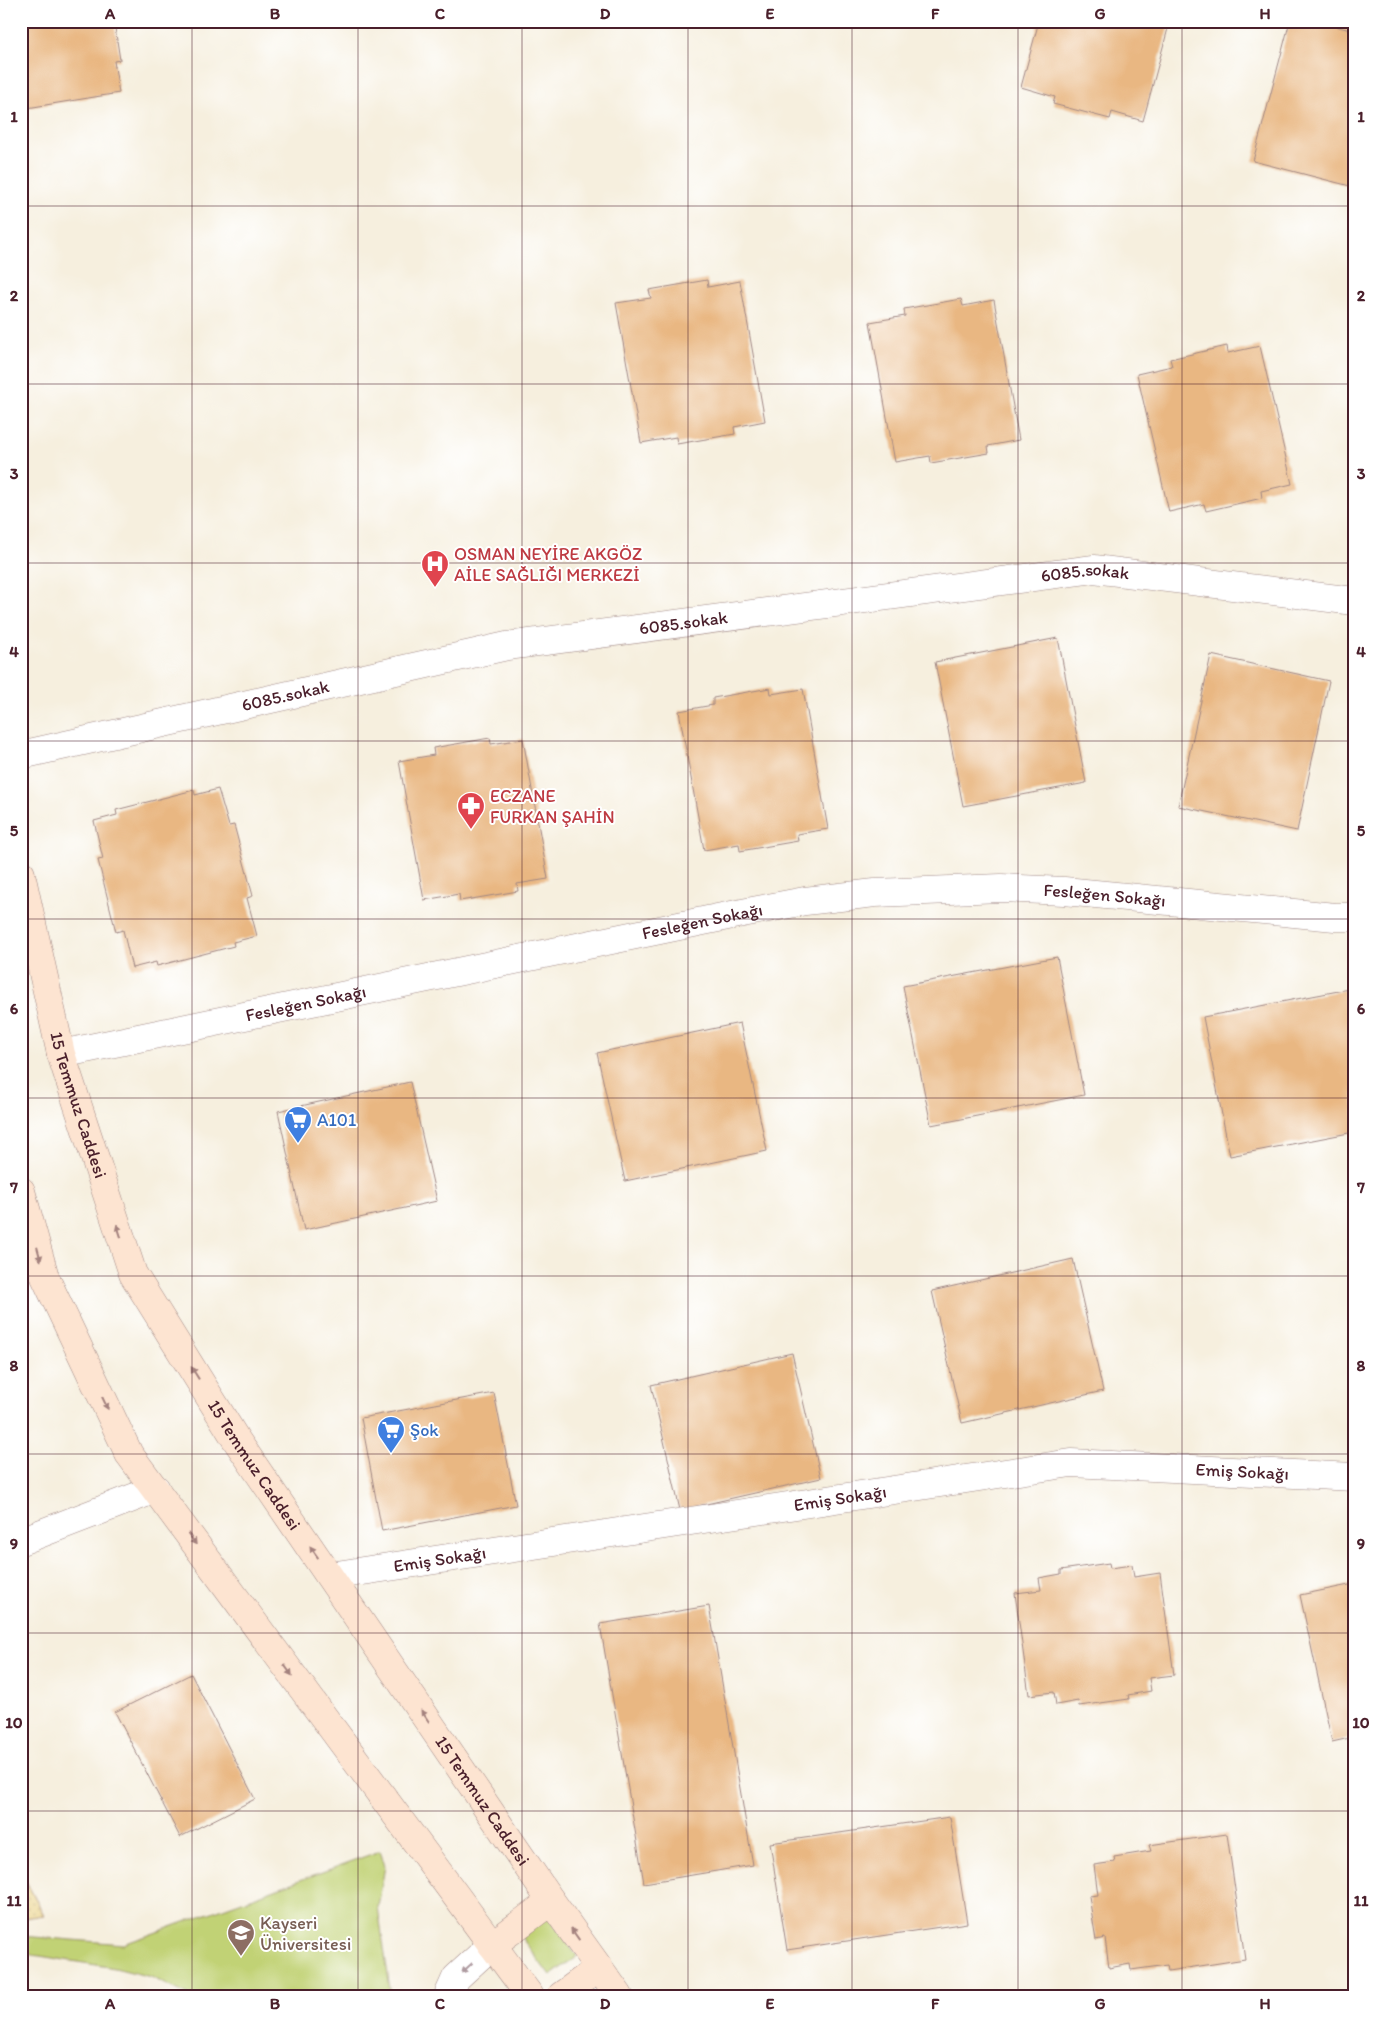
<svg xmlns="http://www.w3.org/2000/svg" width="1375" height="2017" font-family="Itim,sans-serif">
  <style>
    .green { fill: #c1d275; stroke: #867850 }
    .sand { fill: url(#sand-dots); stroke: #9c7c64 }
    .building { fill: #e9b782 }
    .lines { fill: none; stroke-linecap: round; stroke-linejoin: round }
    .minor-casing { stroke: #a08784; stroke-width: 29 }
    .secondary-casing { stroke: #a08784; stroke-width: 29 }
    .minor { stroke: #fff; stroke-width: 28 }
    .secondary { stroke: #fde4d1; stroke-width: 28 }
    .oneway { fill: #a4827e }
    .oneway2 { fill: #ae9aa0 }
    .grid { fill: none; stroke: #4a1f2b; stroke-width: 1; stroke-opacity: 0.55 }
    .labels { text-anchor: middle; stroke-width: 4; stroke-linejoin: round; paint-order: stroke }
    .health-label { font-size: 18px; fill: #be3a42; stroke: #fff; text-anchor: start }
    .street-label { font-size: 18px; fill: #4a1f2b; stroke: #fff }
    .shop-label { font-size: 18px; fill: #366cbe; stroke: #fff; text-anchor: start }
    .education-label { font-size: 18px; fill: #785e54; stroke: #fff; text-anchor: start }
    .neatline { fill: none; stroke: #4a1f2b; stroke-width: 2 }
    .grid-label { font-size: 16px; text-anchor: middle; font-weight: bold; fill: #4a1f2b }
  </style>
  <defs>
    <pattern id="sand-dots" width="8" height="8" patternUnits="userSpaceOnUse" patternTransform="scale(1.25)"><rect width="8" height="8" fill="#eeda9e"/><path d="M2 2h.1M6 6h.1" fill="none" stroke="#cebb88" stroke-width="1.8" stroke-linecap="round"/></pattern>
  </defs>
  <rect width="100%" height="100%" fill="#fff"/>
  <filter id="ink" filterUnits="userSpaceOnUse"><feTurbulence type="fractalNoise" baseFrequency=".02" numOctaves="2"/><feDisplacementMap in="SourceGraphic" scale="10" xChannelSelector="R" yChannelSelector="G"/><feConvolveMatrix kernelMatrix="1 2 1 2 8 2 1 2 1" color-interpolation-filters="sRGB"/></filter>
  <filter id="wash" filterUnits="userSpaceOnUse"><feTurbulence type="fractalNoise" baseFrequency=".0096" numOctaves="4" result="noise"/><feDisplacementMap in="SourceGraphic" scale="20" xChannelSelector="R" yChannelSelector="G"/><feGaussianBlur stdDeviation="1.12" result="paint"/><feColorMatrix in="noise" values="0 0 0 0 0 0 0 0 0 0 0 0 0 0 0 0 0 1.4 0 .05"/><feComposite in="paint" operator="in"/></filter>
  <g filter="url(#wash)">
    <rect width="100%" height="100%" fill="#f6efde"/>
    <path class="green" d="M380,1851l5,15 -7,41 13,89h-201l-39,-19 -36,-9 -94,-15v-17l103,8z
      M548,1917l29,39 -27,20 -29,-39z"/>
    <path class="sand" d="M21,1872l23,43 -19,3 -4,-6z"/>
    <g id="blocks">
      <path class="building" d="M21,21h93l6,39 -6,1 5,32 -98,16z
        M1039,21h131l-27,100 -31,-9 -2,7 -57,-15 2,-7 -34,-10z
        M1290,21h27l37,10v156l-101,-26z
        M707,280l1,7 32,-6 25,140 -31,6 1,7 -58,10 -1,-7 -35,6 -25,-140 35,-5 -2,-8z
        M961,299l2,7 31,-6 25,140 -31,6 1,7 -58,10 -1,-7 -35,6 -25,-140 35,-6 -1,-7z
        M1227,346l1,7 32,-7 32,138 -31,7 1,7 -56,13 -2,-7 -35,8 -32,-138 35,-8 -2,-7z
        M1058,638l28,145 -123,23 -28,-144z
        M1211,655l118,26 -32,150 -119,-25z
        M770,688l1,6 32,-5 25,140 -31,5 1,7 -58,10 -1,-7 -35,6 -25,-139 34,-6v-7z
        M490,738l1,6 32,-5 25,140 -31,5 1,7 -58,10 -1,-7 -35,6 -25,-139 35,-6 -1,-7z
        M218,789l11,37 5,-1 19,71 -6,2 10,38 -24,6 1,4 -77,20 -1,-4 -24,6 -9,-38 -7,2 -18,-72 5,-1 -9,-38 23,-6 -1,-5 78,-20 1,5z
        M1057,957l27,138 -153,30 -28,-139z
        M1354,988v144l-124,24 -27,-139z
        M740,1023l27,128 -142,30 -28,-128z
        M410,1082l27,119 -133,29 -26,-119z
        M1073,1259l30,132 -141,32 -30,-132z
        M792,1353l29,125 -141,32 -29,-125z
        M494,1393l22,112 -134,26 -21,-113z
        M1109,1563l1,5 22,-3 2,12 26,-4 14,102 -25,3 2,13 -23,4 1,4 -50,7 -1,-5 -22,4 -2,-13 -25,3 -14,-102 26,-3 -2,-12 22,-4v-4z
        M1354,1584v153l-22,5 -32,-147z
        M709,1606l44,259 -109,18 -44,-259z
        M191,1674l64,125 -75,38 -65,-125z
        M950,1817l17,106 -180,27 -17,-107z
        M1227,1834l18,125 -77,12 -1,-6 -36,5 -1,-6 -21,4 -4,-30 -9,2 -7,-44 9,-1 -4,-30 21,-3 -1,-5 37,-6 -2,-6z"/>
    </g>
  </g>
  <g filter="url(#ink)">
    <use href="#blocks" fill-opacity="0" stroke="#a08784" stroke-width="1"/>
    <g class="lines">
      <defs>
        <g id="minor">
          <path id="s1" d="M21,755l486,-109 587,-77 260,32"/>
          <path id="s2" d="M61,1054l676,-140 68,-13 70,-8 126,-5 63,3 271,26h19"/>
          <path d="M21,1541l135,-52"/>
          <path id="s3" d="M330,1576l741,-113 283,14"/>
          <path d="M448,1996l8,-18 36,-33"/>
        </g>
        <g id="secondary">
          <path id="s4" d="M21,874l40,180 72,220 104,167 314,460 68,95"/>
          <path d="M21,1191l24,86 84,177 401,542"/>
          <path d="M492,1945l59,-44"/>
          <path d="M561,1996l38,-28"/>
        </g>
      </defs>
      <use href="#minor" class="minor-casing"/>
      <use href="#secondary" class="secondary-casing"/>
      <use href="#minor" class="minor"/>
      <use href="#secondary" class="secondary"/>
    </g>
    <defs><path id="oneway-solid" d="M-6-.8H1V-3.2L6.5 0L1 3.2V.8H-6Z" transform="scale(1.25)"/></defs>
    <g class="oneway">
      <use href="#oneway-solid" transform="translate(119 1231) rotate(-108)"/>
      <use href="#oneway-solid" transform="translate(39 1254) rotate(75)"/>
      <use href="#oneway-solid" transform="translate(195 1373) rotate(-122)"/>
      <use href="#oneway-solid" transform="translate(105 1403) rotate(65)"/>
      <use href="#oneway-solid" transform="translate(192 1539) rotate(54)"/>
      <use href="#oneway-solid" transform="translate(314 1552) rotate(-125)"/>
      <use href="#oneway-solid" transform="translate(288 1670) rotate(54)"/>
      <use href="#oneway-solid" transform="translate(425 1716) rotate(-124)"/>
      <use href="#oneway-solid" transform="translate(575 1934) rotate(-125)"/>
    </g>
    <use class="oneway2" href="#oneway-solid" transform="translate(467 1968) rotate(137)"/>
  </g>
  <path class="grid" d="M192,21v1975M358,21v1975M522,21v1975M688,21v1975M852,21v1975M1018,21v1975M1182,21v1975M21,206h1333M21,384h1333M21,563h1333M21,741h1333M21,919h1333M21,1098h1333M21,1276h1333M21,1454h1333M21,1633h1333M21,1811h1333"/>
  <defs>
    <symbol id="hospital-pin" viewBox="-11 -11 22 30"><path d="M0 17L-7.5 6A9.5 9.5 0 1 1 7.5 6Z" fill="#e0444e" stroke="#fff"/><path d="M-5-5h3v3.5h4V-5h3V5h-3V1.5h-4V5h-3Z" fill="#fff"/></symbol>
    <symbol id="pharmacy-pin" viewBox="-11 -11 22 30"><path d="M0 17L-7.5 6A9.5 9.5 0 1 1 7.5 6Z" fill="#e0444e" stroke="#fff"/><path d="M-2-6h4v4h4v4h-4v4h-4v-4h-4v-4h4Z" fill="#fff"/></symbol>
    <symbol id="supermarket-pin" viewBox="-11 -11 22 30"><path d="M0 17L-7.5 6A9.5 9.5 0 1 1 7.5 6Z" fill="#3f7fe0" stroke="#fff"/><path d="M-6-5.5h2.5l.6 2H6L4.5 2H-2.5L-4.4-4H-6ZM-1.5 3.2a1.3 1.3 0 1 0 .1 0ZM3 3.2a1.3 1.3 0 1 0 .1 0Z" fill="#fff"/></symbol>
    <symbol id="university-pin" viewBox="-11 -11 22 30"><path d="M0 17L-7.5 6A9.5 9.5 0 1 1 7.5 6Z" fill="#8d6e63" stroke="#fff"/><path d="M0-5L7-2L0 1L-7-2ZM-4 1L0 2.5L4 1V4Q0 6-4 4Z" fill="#fff"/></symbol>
  </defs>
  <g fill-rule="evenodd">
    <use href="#hospital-pin" x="419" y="548" width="32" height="43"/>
    <use href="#pharmacy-pin" x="455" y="790" width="32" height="43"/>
    <use href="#supermarket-pin" x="282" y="1104" width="32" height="43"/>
    <use href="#supermarket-pin" x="375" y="1414" width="32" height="43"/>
    <use href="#university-pin" x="225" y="1917" width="32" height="43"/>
  </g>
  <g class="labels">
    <g class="health-label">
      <text x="454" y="560">OSMAN NEYİRE AKGÖZ<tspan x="454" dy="21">AİLE SAĞLIĞI MERKEZİ</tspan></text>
      <text x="490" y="802">ECZANE<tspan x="490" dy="21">FURKAN ŞAHİN</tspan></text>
    </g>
    <g class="street-label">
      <text dy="6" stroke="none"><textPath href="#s1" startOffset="1081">6085.sokak</textPath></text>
      <text dy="6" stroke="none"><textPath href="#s1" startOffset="676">6085.sokak</textPath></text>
      <text dy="6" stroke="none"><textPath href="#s1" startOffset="271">6085.sokak</textPath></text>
      <text dy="6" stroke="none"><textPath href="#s2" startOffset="1060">Fesleğen Sokağı</textPath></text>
      <text dy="6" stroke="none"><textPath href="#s2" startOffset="655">Fesleğen Sokağı</textPath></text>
      <text dy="6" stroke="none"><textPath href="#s2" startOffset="250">Fesleğen Sokağı</textPath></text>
      <text dy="6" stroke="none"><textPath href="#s4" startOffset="238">15 Temmuz Caddesi</textPath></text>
      <text dy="6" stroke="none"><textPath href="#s4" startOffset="642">15 Temmuz Caddesi</textPath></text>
      <text dy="6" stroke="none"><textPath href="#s3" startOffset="921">Emiş Sokağı</textPath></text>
      <text dy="6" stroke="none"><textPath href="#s3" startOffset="516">Emiş Sokağı</textPath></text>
      <text dy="6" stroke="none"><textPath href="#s3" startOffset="111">Emiş Sokağı</textPath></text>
      <text dy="6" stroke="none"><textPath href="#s4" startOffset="1048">15 Temmuz Caddesi</textPath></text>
    </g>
    <g class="shop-label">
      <text x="317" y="1126">A101</text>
      <text x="410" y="1436">Şok</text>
    </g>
    <g class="education-label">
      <text x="260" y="1929">Kayseri<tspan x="260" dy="21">Üniversitesi</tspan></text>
    </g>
  </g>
  <rect width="1375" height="2017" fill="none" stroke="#fff" stroke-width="55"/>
  <rect x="28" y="28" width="1320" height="1962" class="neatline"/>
  <g class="grid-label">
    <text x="110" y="19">A</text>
    <text x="275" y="19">B</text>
    <text x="440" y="19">C</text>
    <text x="605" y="19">D</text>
    <text x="770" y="19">E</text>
    <text x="935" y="19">F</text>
    <text x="1100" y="19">G</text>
    <text x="1265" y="19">H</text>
    <text x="14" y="122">1</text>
    <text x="1361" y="122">1</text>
    <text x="14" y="301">2</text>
    <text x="1361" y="301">2</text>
    <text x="14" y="479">3</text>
    <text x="1361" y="479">3</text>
    <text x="14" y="657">4</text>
    <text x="1361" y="657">4</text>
    <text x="14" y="836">5</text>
    <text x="1361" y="836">5</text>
    <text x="14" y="1014">6</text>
    <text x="1361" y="1014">6</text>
    <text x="14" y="1193">7</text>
    <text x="1361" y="1193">7</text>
    <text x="14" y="1371">8</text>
    <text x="1361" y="1371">8</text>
    <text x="14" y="1549">9</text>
    <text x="1361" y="1549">9</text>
    <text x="14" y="1728">10</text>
    <text x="1361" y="1728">10</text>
    <text x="14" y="1906">11</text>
    <text x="1361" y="1906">11</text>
    <text x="110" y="2009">A</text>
    <text x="275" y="2009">B</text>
    <text x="440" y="2009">C</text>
    <text x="605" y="2009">D</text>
    <text x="770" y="2009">E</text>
    <text x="935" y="2009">F</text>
    <text x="1100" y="2009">G</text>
    <text x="1265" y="2009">H</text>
  </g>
</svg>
